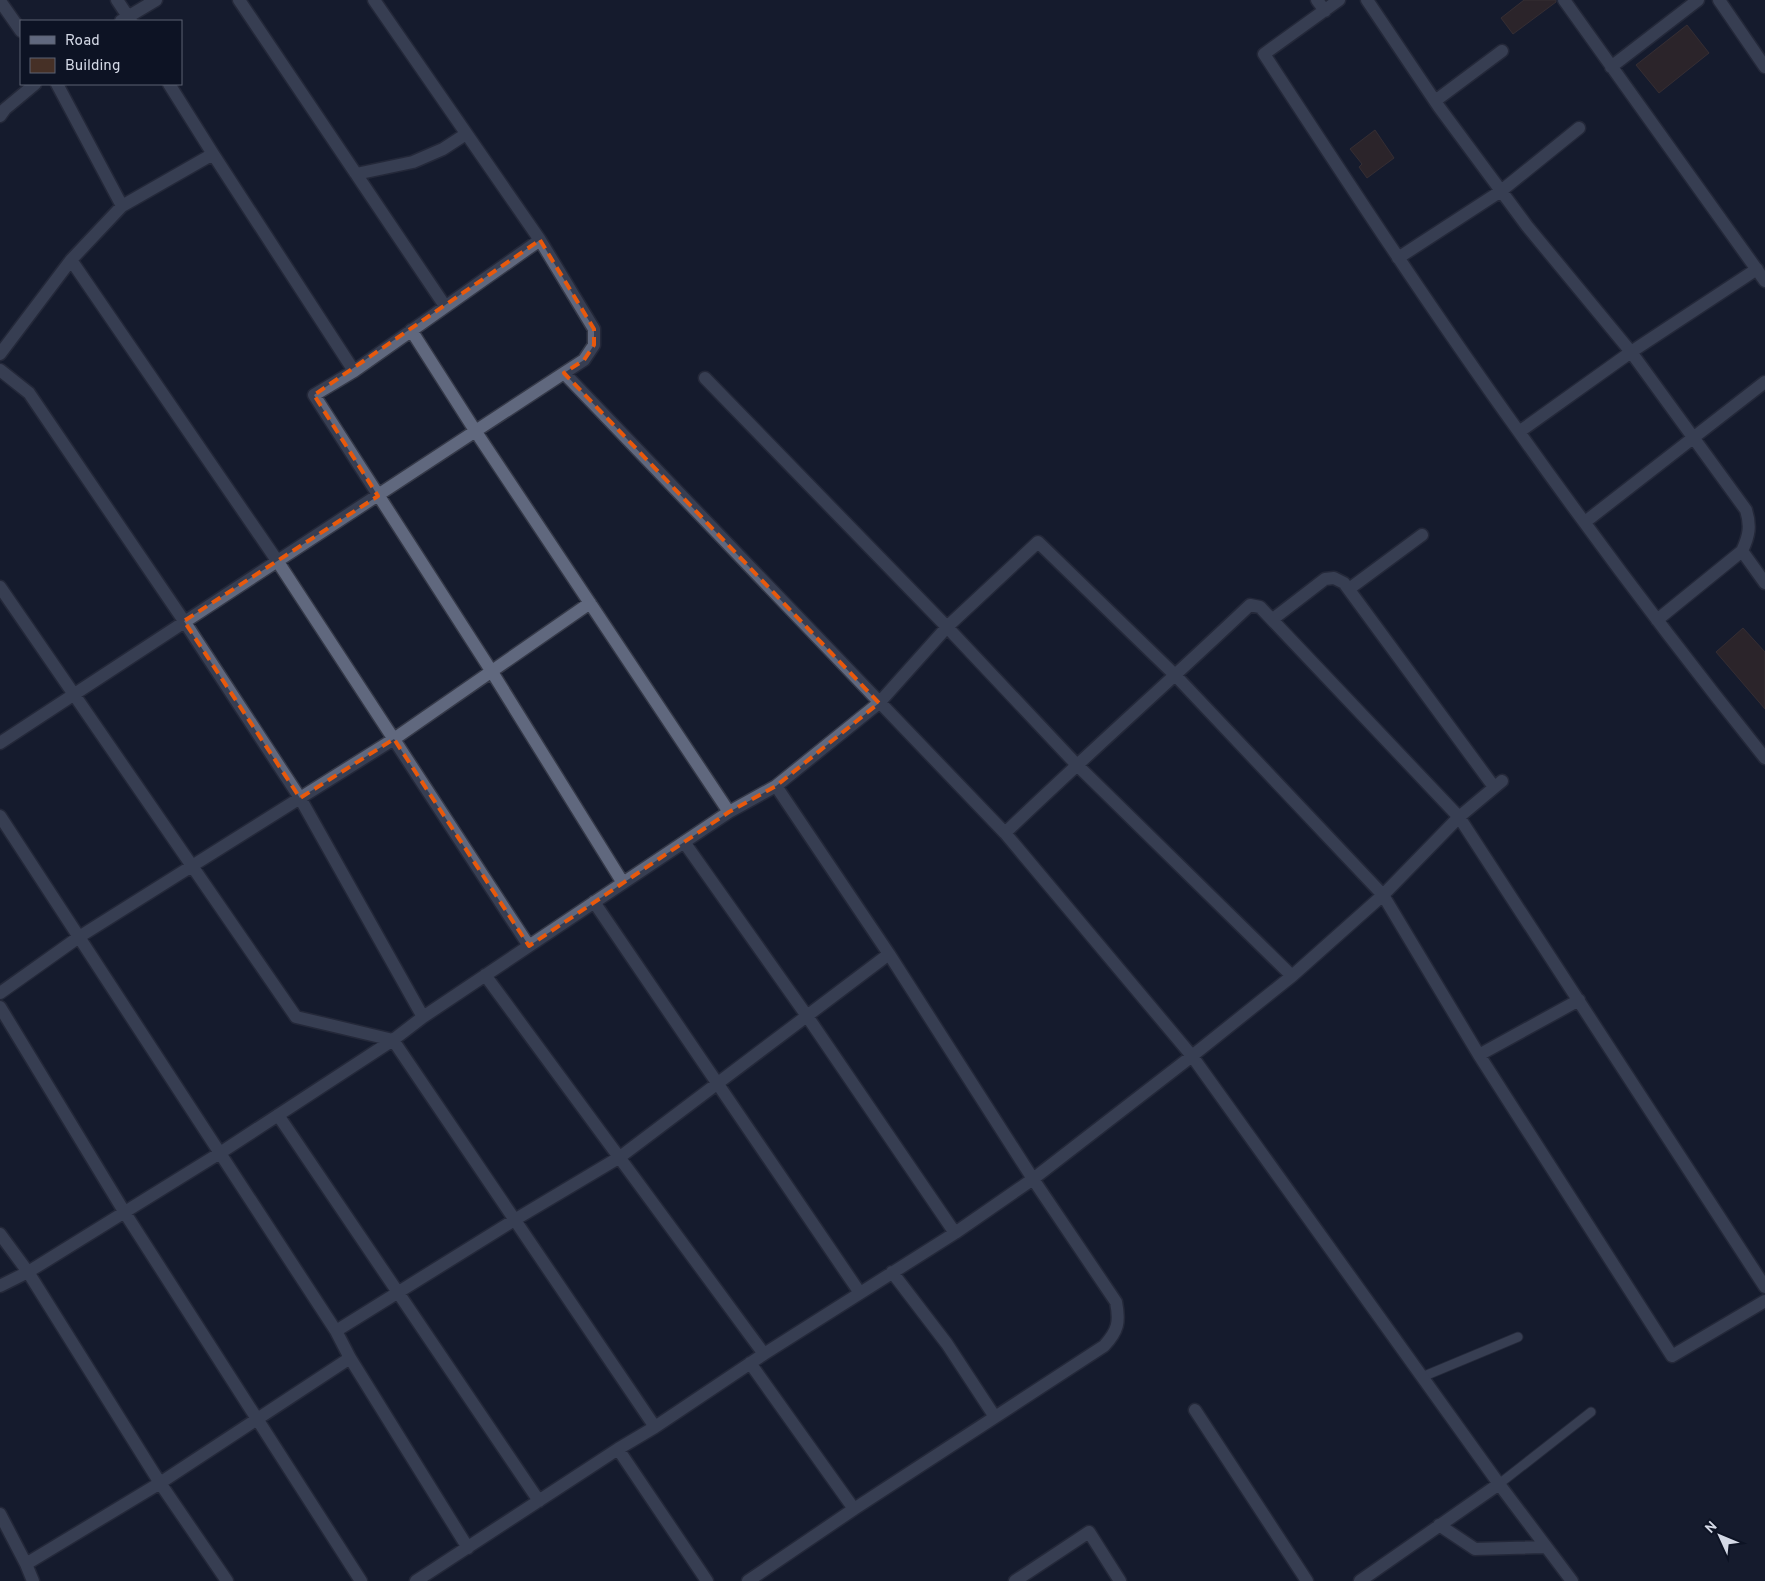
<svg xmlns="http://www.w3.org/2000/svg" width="1765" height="1581" font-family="Overpass,sans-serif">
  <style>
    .building { fill: #463026; stroke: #5c443a }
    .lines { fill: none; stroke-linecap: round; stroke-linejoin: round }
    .service-casing { stroke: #353948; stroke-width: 11 }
    .minor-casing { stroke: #353948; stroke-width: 15 }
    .service { stroke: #60687e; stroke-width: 9 }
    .minor { stroke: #60687e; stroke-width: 12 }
    .marked { fill: none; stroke: #e8590c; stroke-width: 4; stroke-dasharray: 10 6; stroke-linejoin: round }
  </style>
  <rect width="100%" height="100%" fill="#161c2e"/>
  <path class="building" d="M1524,0h32v2l-43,32 -12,-16z
    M1687,25l22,28 -50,40 -23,-28z
    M1375,130l19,28 -27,20 -8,-11 3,-3 -12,-15z
    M1743,628l22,24v57l-49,-57z"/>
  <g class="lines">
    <defs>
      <path id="service" d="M1422,1377l96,-40
        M1499,1484l92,-72"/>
      <path id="minor" d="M117,0l14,21
        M239,0l206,306
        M1317,0l8,11
        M1339,0l-75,54c83,127 166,254 255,378 79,111 161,220 246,326
        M1367,0l72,107 88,119 104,126 115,158c5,16 3,26 -4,41l-85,69
        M1564,0l201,281
        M1719,0l46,67
        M0,1l21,30
        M121,21l35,-21
        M1611,67l87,-67
        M57,84l65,122
        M169,84l44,70 141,217
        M1435,101l67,-50
        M0,116l5,-7 30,-25
        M356,174l57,-12 30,-13 23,-15
        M540,240l-186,131 -40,24 178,277 131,211
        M1398,258l103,-67 78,-63
        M71,260l207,302 251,384
        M411,330l65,102 253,380
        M0,354l71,-94 51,-54 91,-52
        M0,370l29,23 155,228 116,177 123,219
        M564,373l441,460 187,223 307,428 73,97
        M705,378l242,249 129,137 216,212
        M1519,432l112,-80 126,-83
        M1585,522l180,-140
        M1742,551l23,32
        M0,587l296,430 97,23 262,387
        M1349,589l73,-54
        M1273,619l52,-40 9,-1 10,5 150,204
        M0,743l564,-370 20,-13 10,-15v-16l-54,-89 -166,-240
        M776,786l113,168
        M0,816l336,515 14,27 118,190
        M1005,833c80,-77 164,-151 245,-228l10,2 199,210 306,470
        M684,842l123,174 148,217
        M594,902l266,391
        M0,993l79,-56 315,-198 196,-136
        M0,1007l125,206 236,368
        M1479,1055l100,-55
        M278,1115l261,386
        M0,1234l28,38 132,211 67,98
        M892,1272l55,72 48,73
        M0,1286l28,-14 192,-119 173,-113 30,-23 306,-205 47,-26 103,-83 68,-76 91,-85 138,134 207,219 96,160 193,301 93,-55
        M336,1331l180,-112 104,-62 269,-203 144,225 159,-123 100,-80 91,-81 76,-78 43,-36
        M764,1354l191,-121 78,-54 83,123c4,20 2,29 -12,44l-250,163
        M1195,1410l112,171
        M618,1449l89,132
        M0,1514l26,50 7,17
        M1439,1525l36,24 71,-2
        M26,1564l134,-81 190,-125
        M416,1581l202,-132 37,-22 109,-73 -279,-379
        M748,1581l106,-72 -104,-146
        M1015,1581l74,-49 31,49
        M1360,1581l139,-97"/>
    </defs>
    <use href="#service" class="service-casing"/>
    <use href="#minor" class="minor-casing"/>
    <use href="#service" class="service"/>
    <use href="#minor" class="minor"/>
  </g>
  <path d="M0 0H1765V1581H0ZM540,240l54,89v16l-10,15 -20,13 315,330 -103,83 -47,26 -200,134 -135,-207 -94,59 -116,-177 194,-125 -64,-101z" fill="#161c2e" fill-opacity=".55" fill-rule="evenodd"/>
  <path class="marked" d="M540,240l54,89v16l-10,15 -20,13 315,330 -103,83 -47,26 -200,134 -135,-207 -94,59 -116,-177 194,-125 -64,-101z"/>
  <rect x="20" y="20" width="162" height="65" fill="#0d1324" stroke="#5d6272"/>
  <rect x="30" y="36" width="25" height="8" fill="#60687e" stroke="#5d6272"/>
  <text x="65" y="45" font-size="15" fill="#d4d9e6">Road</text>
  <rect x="30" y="58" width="25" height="15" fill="#463026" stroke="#5d6272"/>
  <text x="65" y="70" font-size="15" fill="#d4d9e6">Building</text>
  <g transform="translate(1720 1536) rotate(314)" stroke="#0d1324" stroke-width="4" paint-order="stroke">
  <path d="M0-4L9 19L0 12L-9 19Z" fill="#d4d9e6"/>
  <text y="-8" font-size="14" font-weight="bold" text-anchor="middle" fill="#d4d9e6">N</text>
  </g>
</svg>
